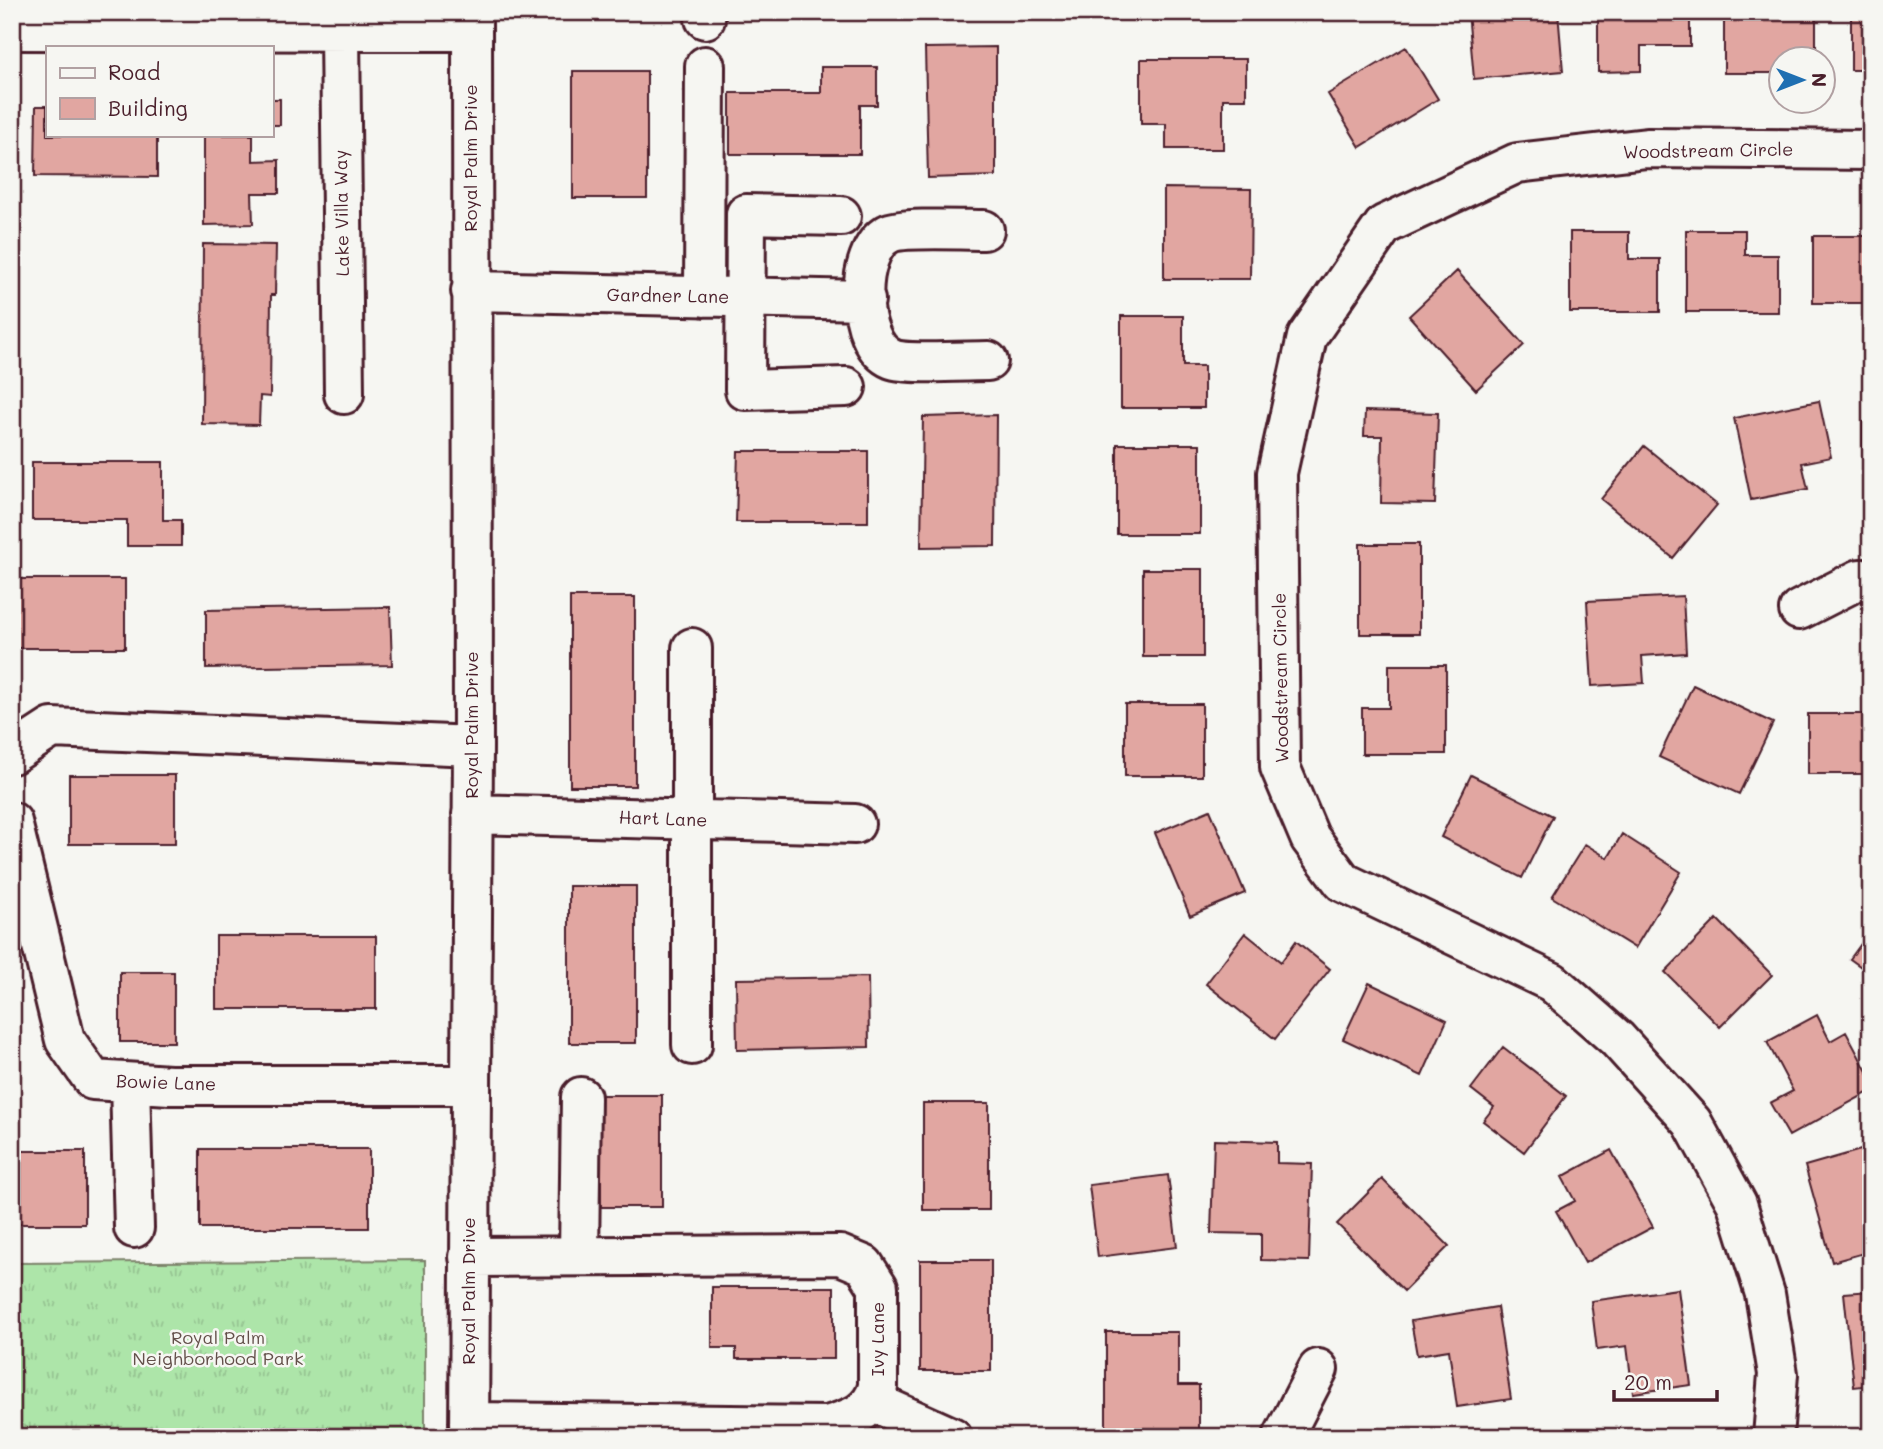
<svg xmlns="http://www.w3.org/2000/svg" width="1883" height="1449" font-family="Mali,sans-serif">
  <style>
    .grass { fill: url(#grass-tufts); stroke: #7c826a; stroke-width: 2 }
    .building { fill: #e1a6a1; stroke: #4a1f2b; stroke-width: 2 }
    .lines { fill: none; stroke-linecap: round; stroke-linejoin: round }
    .minor-casing { stroke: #4a1f2b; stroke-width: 44 }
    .minor { stroke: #f6f6f2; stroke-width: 38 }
    .labels { text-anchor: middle; stroke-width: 5; stroke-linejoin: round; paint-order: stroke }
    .street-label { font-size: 18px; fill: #4a1f2b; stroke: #f6f6f2 }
    .park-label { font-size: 18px; fill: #63504a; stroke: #f6f6f2 }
  </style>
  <defs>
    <pattern id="grass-tufts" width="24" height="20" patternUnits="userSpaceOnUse" patternTransform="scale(1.75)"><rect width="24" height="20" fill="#ade5a9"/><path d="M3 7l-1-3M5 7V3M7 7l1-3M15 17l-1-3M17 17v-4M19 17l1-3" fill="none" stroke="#96c492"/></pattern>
  </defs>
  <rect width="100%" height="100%" fill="#f6f6f2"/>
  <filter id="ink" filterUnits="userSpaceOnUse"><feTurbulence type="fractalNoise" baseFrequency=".0143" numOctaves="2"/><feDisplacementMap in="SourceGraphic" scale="14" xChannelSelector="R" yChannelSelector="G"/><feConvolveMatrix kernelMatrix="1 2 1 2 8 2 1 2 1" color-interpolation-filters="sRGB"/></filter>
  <g filter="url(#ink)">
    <path class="grass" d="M425,1260v174l-413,3v-174z"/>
    <path class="building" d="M920,12h78v2h-78z
      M1468,12h90l5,59 -89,8z
      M1598,12h92v34h-49v25l-43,1z
      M1724,12h92v48h-34v13h-58z
      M1851,12h20v58h-20z
      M996,47v129l-68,2 -3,-130z
      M1406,47l32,52 -78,48 -32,-53z
      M1141,59h105v40h-23v50h-57v-25h-25z
      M821,67h56v38h-17v49h-130v-61h91z
      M573,71h74v127h-74z
      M271,99h9v26h-9z
      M36,106h11v29h110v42l-122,-1z
      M204,135h49v26l26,-1v33h-27l1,31 -49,1z
      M1164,188l87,1 -1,90h-86z
      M1686,230h59v25h33v57h-92z
      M1570,232h59v27h31v53h-90z
      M1813,236h58v67h-58z
      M203,244l73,1 -1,50h-4l-1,102 -10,-1 -1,29 -57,-1z
      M1457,271l67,74 -48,45 -67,-74z
      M1121,316h62v50h21v42h-83z
      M1819,401l12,56 -29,6 6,26 -57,11 -17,-82z
      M1365,411l73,2 -3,91 -54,-1 1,-67h-18z
      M996,415l-1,131 -74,1 2,-130z
      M1863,422h8v72h-8z
      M1117,444h83v90h-83z
      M1644,446l73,59 -44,53 -72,-59z
      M738,451h130v71h-132z
      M32,462h131v58h18v26h-54v-26h-95z
      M1360,544h59v90h-59z
      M1143,569h60v88h-60z
      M12,579h113v69h-113z
      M1683,596l3,57 -44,3 2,27 -52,3 -5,-85z
      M570,597h65v189h-65z
      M390,607l2,58 -186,3v-58z
      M1389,665h57v89h-84v-46h27z
      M1693,685l80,38 -34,71 -80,-37z
      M1125,704h77v72h-77z
      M1808,714h63v60h-63z
      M69,775h106v69h-106z
      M1471,775l82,41 -31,62 -81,-41z
      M1210,810l35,83 -55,23 -35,-83z
      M1622,834l59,38 -46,76 -83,-51 33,-53 23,14z
      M569,886h67v157h-67z
      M1717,919l55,56 -52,52 -55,-55z
      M1871,930v44l-21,-15z
      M1245,933l36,29 15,-21 34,28 -55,70 -69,-55z
      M216,936h160v73h-160z
      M120,972h54v70h-54z
      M868,977l1,70 -132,3 -1,-71z
      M1369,983l78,37 -25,56 -79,-37z
      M1817,1015l13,26 16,-9 25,47v12l-82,45 -19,-33 23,-12 -26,-49z
      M1503,1047l63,49 -42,56 -41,-31 11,-14 -23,-18z
      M601,1095h61v112h-61z
      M923,1103h66v107h-66z
      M1214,1140l63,2v21l35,1 -3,97 -48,-1v-26l-50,-1z
      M1871,1147v104l-39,11 -27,-96z
      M200,1149h169v79h-169z
      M1611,1150l42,77 -68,36 -29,-52 19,-10 -13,-24z
      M12,1151h73v73h-73z
      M1168,1175l9,72 -79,10 -9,-72z
      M1382,1179l67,67 -45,45 -67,-67z
      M920,1260h71v111h-71z
      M712,1287h122v72h-98v-11h-24z
      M1678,1289l13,96 -58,8 -6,-47 -30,4 -6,-49z
      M1871,1291v94l-17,2 -10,-94z
      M1497,1307l14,92 -54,8 -8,-57 -32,5 -6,-34z
      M1106,1332h72v53h21v44h-93z"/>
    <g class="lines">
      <defs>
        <path id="minor" d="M705,12v7
          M12,30l460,1
          M340,32l4,362
          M841,216l-95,-2 -1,176 101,-3
          M984,230c-19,0 -83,-3 -96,4 -34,17 -33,110 4,125 15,6 75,2 96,2
          M471,291l394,9
          M704,297l1,-231
          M1799,610l61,-31h11
          M692,648v397
          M12,754l40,-26 421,18
          M472,814l383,10
          M12,822l53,218 28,40 77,5h300
          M130,1083l4,145
          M579,1256l2,-159
          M469,1257l371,-2 24,10 14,22v100c-7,26 -27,32 -51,39l-358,-4
          M874,1402l78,35
          M469,1437l4,-691 -1,-734
          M1283,1437l35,-68
          M1773,1437l5,-63 -13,-80 -28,-90 -45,-82 -75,-83 -65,-57 -209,-100 -33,-44 -30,-71 -3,-294 30,-136 77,-112 133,-62 130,-15 224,2"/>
      </defs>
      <use href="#minor" class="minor-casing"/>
      <use href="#minor" class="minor"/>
    </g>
  </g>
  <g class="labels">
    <g class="street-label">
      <text transform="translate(1708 151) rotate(-1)" y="6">Woodstream Circle</text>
      <text transform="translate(471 158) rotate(-90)" y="6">Royal Palm Drive</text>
      <text transform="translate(342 213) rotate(-91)" y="6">Lake Villa Way</text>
      <text transform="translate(668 296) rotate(1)" y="6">Gardner Lane</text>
      <text transform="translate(1281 678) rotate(-91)" y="6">Woodstream Circle</text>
      <text transform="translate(472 725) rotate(-90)" y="6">Royal Palm Drive</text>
      <text transform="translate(663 819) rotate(2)" y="6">Hart Lane</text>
      <text transform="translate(166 1083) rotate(2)" y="6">Bowie Lane</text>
      <text transform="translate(469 1291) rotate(-90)" y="6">Royal Palm Drive</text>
      <text transform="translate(878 1339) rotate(-90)" y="6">Ivy Lane</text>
    </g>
    <g class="park-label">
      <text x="218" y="1344">Royal Palm<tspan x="218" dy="21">Neighborhood Park</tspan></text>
    </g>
  </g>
  <rect width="1883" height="1449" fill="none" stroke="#f6f6f2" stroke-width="42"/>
  <rect x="21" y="21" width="1841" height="1407" fill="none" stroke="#4a1f2b" stroke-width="2.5" filter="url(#ink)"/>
  <rect x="46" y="46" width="228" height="91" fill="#f6f6f2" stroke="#b1a0a2" stroke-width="2"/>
  <rect x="60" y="68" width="35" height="10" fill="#f6f6f2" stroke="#b1a0a2" stroke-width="2"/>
  <text x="108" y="80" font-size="21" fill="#4a1f2b">Road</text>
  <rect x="60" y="98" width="35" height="21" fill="#e1a6a1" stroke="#b1a0a2" stroke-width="2"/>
  <text x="108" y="116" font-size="21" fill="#4a1f2b">Building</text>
  <g transform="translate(1802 80) rotate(90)"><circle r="33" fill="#f6f6f2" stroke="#b1a0a2" stroke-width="2"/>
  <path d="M0-5L12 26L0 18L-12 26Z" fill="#1f6fb2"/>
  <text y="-10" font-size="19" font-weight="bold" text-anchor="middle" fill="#4a1f2b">N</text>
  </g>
  <path d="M1614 1390v10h103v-10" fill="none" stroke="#4a1f2b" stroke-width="3.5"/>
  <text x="1624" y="1390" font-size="21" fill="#4a1f2b" stroke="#f6f6f2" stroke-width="5" paint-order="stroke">20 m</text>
</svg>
